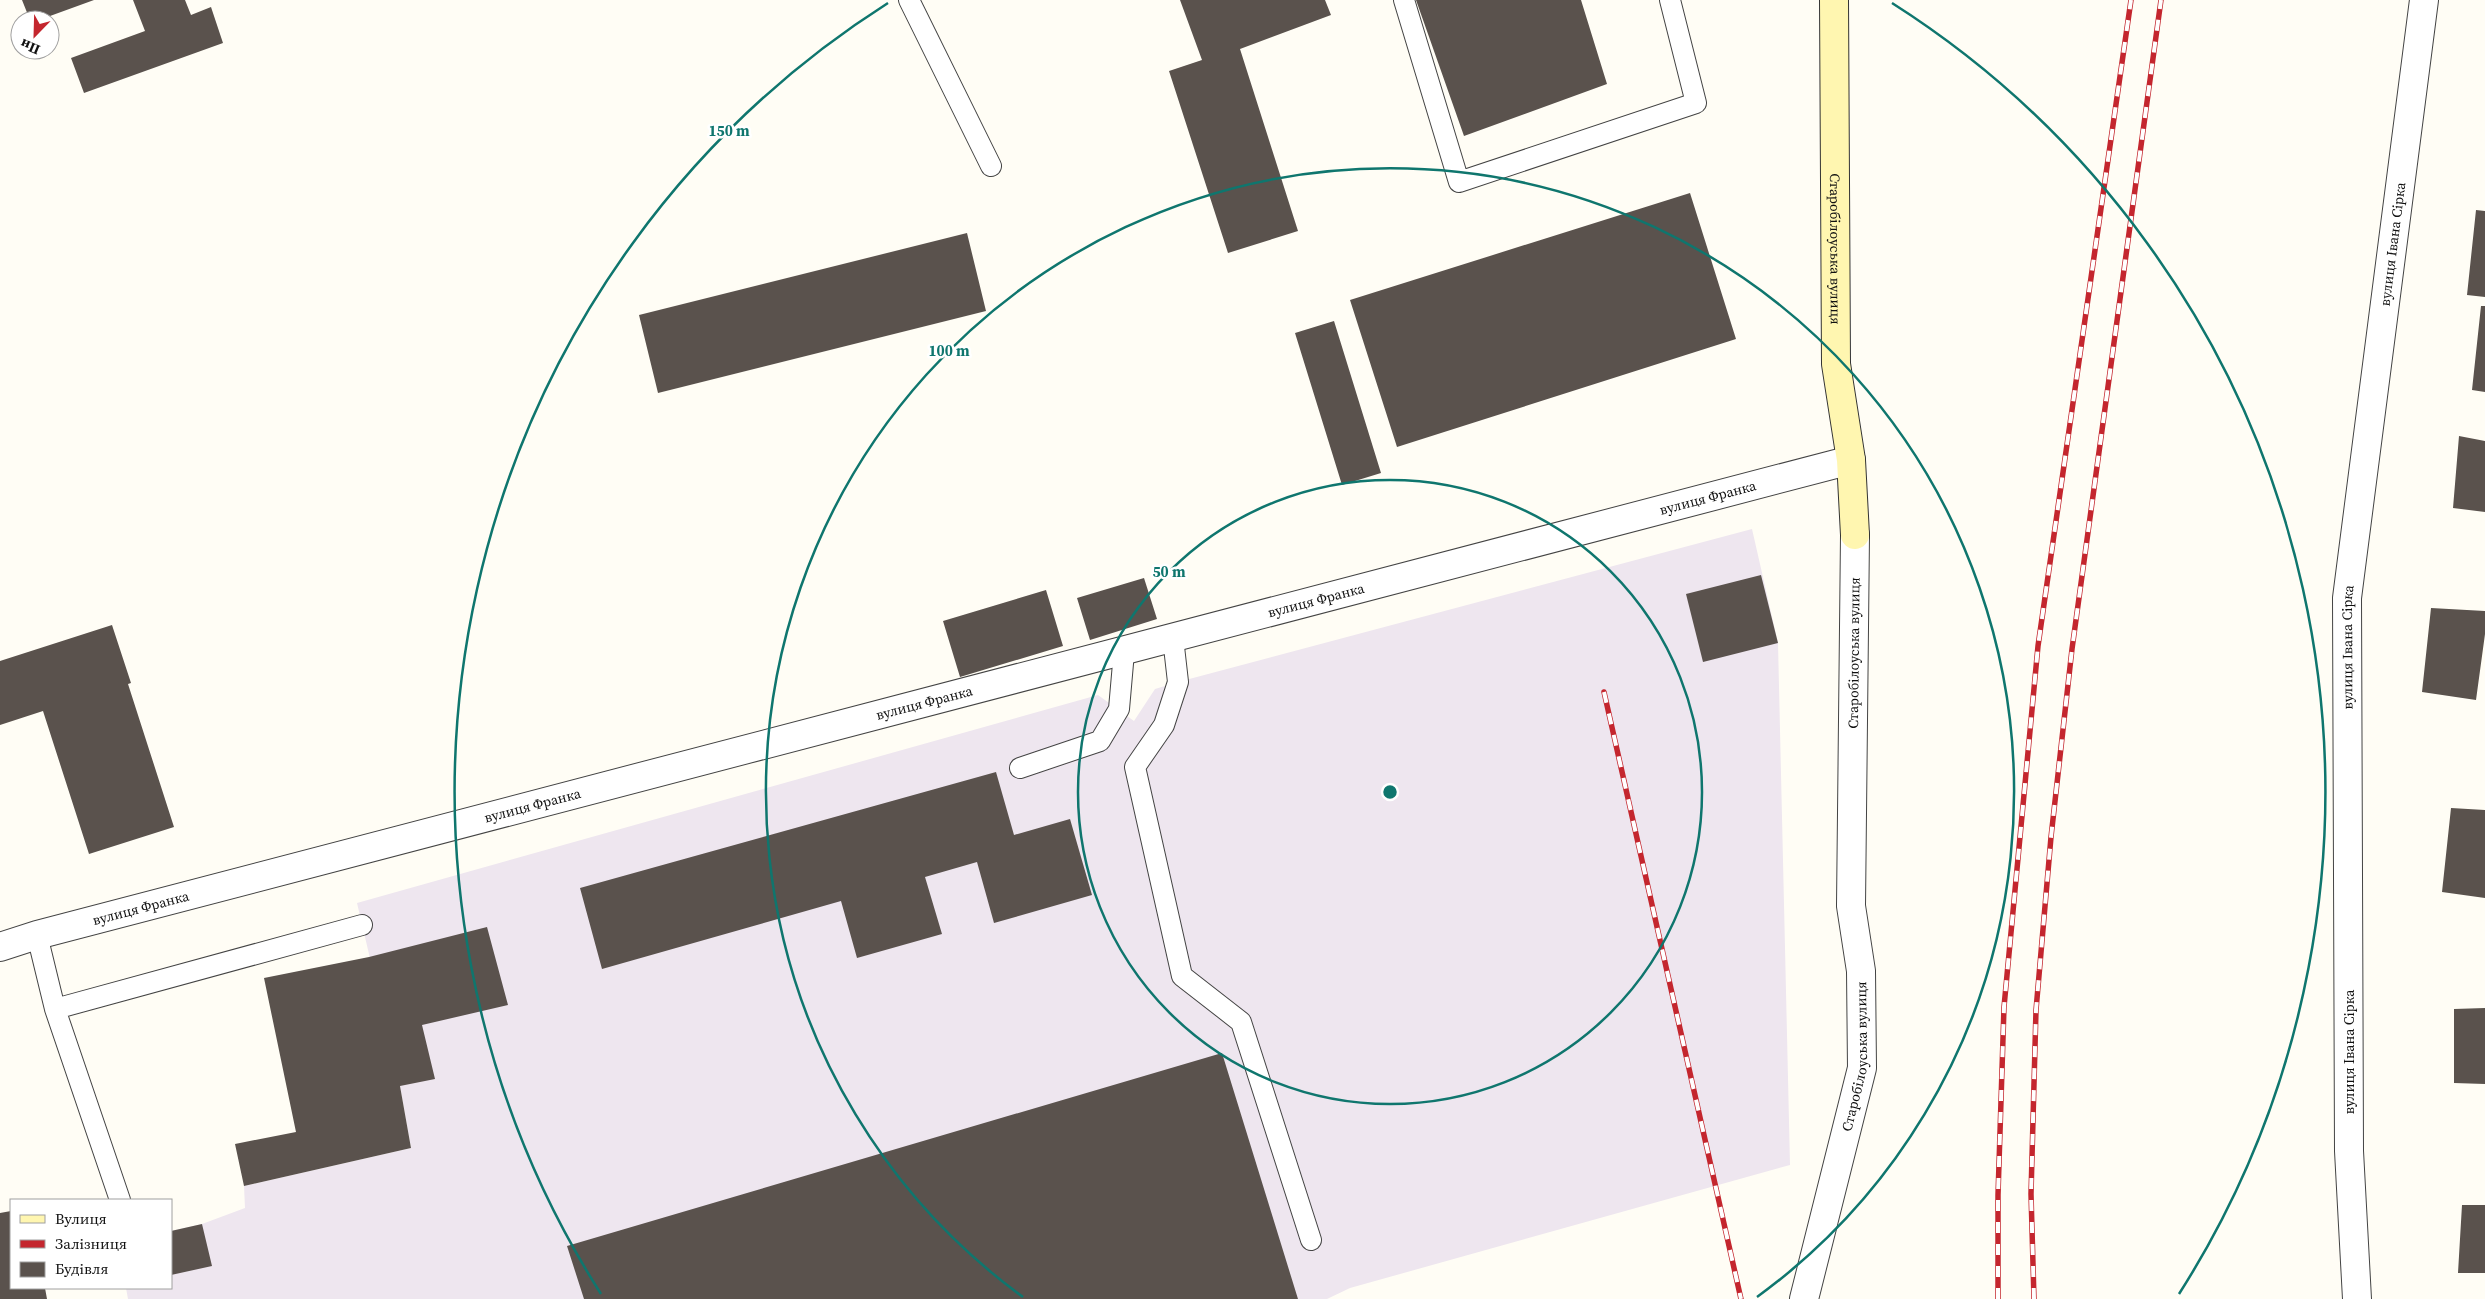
<svg xmlns="http://www.w3.org/2000/svg" width="2485" height="1299" font-family="'Source Serif 4',serif">
  <style>
    .industrial { fill: #eee6ef }
    .building { fill: #5a524d }
    .lines { fill: none; stroke-linecap: round; stroke-linejoin: round }
    .lane-casing { stroke: #444; stroke-width: 22 }
    .street-casing { stroke: #444; stroke-width: 30 }
    .secondary-casing { stroke: #333; stroke-width: 30 }
    .lane { stroke: #fff; stroke-width: 20 }
    .street { stroke: #fff; stroke-width: 28 }
    .secondary { stroke: #fff6b0; stroke-width: 28 }
    .rail-casing { stroke: #c4262e; stroke-width: 5.5 }
    .rail { stroke: #fff; stroke-width: 4; stroke-dasharray: 11; stroke-linecap: butt }
    .ring { fill: none; stroke: #0f766e; stroke-width: 2.5 }
    .labels { text-anchor: middle; stroke-width: 5; stroke-linejoin: round; paint-order: stroke }
    .street-label { font-size: 14px; fill: #111; stroke: #fff }
    .centre { fill: #0f766e; stroke: #fff; stroke-width: 2.5 }
    .ring-label { font-size: 15px; text-anchor: middle; font-weight: bold; fill: #0f766e; stroke: #fff; stroke-width: 5; stroke-linejoin: round; paint-order: stroke }
  </style>
  <rect width="100%" height="100%" fill="#fffdf5"/>
  <path class="industrial" d="M1752,529l26,114 12,522 -440,123 -23,11h-1199l-2,-11h45v-57l31,-7 43,-16 -1,-22 167,-38 -11,-62 -43,-183 741,-208 36,26 21,-32 23,-7z"/>
  <path class="building" d="M22,0h72l-55,20h-9z
    M133,0h52l6,15 20,-8 12,36 -139,50 -13,-35 74,-27z
    M1180,0h145l6,15 -91,34 58,182 -70,22 -59,-182 33,-11z
    M1416,0h165l26,84 -143,52z
    M1690,193l46,146 -339,108 -47,-147z
    M2476,210l9,1v86l-18,-2z
    M967,233l19,78 -328,82 -19,-78z
    M2481,306h4v86l-13,-2z
    M1334,321l47,152 -39,12 -47,-152z
    M2459,436l26,5v71l-32,-4z
    M1761,575l17,68 -75,19 -17,-68z
    M1144,578l13,41 -67,21 -13,-42z
    M1046,590l17,56 -103,31 -17,-56z
    M2431,608l54,3v23l-9,66 -54,-8z
    M112,625l19,58 -3,1 46,143 -85,27 -46,-143 -43,14v-64z
    M996,772l18,63 56,-16 22,76 -98,28 -17,-61 -52,15 17,57 -85,24 -16,-57 -239,68 -22,-81z
    M2451,808l34,2v88l-43,-6z
    M487,927l21,78 -86,20 13,54 -35,7 11,62 -167,38 -9,-42 61,-12 -32,-154 105,-21z
    M2485,1008v76l-31,-1v-74z
    M1222,1053l76,246h-714l-17,-53z
    M2462,1205h23v68h-27z
    M11,1211v77h34l2,11h-47v-86z
    M202,1224l10,42 -41,9v-44z"/>
  <g class="lines">
    <defs>
      <path id="lane" d="M909,0l82,166
        M1404,0l55,182 237,-79 -26,-103
        M1173,638l5,44 -14,43 -29,42 47,209 59,46 70,218
        M1020,768l80,-27 19,-32 5,-57
        M37,935l18,74 65,191
        M55,1009l307,-84"/>
      <g id="street">
        <path id="s1" d="M0,947l37,-12 1814,-475"/>
        <path id="s2" d="M1804,1299l58,-231 -1,-97 -10,-65 4,-371"/>
        <path id="s3" d="M2357,1299l-8,-148 -2,-553 77,-598"/>
      </g>
      <g id="secondary">
        <path id="s4" d="M1834,0l2,364 15,96 4,75"/>
      </g>
    </defs>
    <use href="#lane" class="lane-casing"/>
    <use href="#street" class="street-casing"/>
    <use href="#secondary" class="secondary-casing"/>
    <use href="#lane" class="lane"/>
    <use href="#street" class="street"/>
    <use href="#secondary" class="secondary"/>
    <defs>
      <path id="rail" d="M1604,692l137,607
        M1998,1299v-104l6,-188 34,-361 93,-646
        M2034,1299l-3,-105 5,-184 15,-173 21,-188 89,-649"/>
    </defs>
    <use href="#rail" class="rail-casing"/>
    <use href="#rail" class="rail"/>
  </g>
  <g class="ring">
    <circle cx="1390" cy="792" r="312"/>
    <path d="M1023 1297A624 624 0 1 1 1757 1297"/>
    <path d="M601 1294A935 935 0 0 1 888 3M1892 3A935 935 0 0 1 2179 1294"/>
  </g>
  <g class="labels">
    <g class="street-label">
      <text dy="5" stroke="none"><textPath href="#s3" startOffset="1058">вулиця Івана Сірка</textPath></text>
      <text dy="5" stroke="none"><textPath href="#s4" startOffset="249">Старобілоуська вулиця</textPath></text>
      <text dy="5" stroke="none"><textPath href="#s1" startOffset="1766">вулиця Франка</textPath></text>
      <text dy="5" stroke="none"><textPath href="#s1" startOffset="1361">вулиця Франка</textPath></text>
      <text dy="5" stroke="none"><textPath href="#s3" startOffset="652">вулиця Івана Сірка</textPath></text>
      <text dy="5" stroke="none"><textPath href="#s2" startOffset="654">Старобілоуська вулиця</textPath></text>
      <text dy="5" stroke="none"><textPath href="#s1" startOffset="956">вулиця Франка</textPath></text>
      <text dy="5" stroke="none"><textPath href="#s1" startOffset="551">вулиця Франка</textPath></text>
      <text dy="5" stroke="none"><textPath href="#s1" startOffset="146">вулиця Франка</textPath></text>
      <text transform="translate(2349 1052) rotate(-90)" y="5">вулиця Івана Сірка</text>
      <text dy="5" stroke="none"><textPath href="#s2" startOffset="249">Старобілоуська вулиця</textPath></text>
    </g>
  </g>
  <circle cx="1390" cy="792" r="8" class="centre"/>
  <g class="ring-label">
    <text x="729" y="136">150 m</text>
    <text x="949" y="356">100 m</text>
    <text x="1169" y="577">50 m</text>
  </g>
  <rect x="10" y="1199" width="162" height="90" fill="#ffffff" stroke="#a0a0a0"/>
  <rect x="20" y="1215" width="25" height="8" fill="#fff6b0" stroke="#a0a0a0"/>
  <text x="55" y="1224" font-size="15" fill="#111111">Вулиця</text>
  <rect x="20" y="1240" width="25" height="8" fill="#c4262e" stroke="#a0a0a0"/>
  <text x="55" y="1249" font-size="15" fill="#111111">Залізниця</text>
  <rect x="20" y="1262" width="25" height="15" fill="#5a524d" stroke="#a0a0a0"/>
  <text x="55" y="1274" font-size="15" fill="#111111">Будівля</text>
  <g transform="translate(35 35) rotate(203)"><circle r="24" fill="#ffffff" stroke="#a0a0a0"/>
  <path d="M0-4L9 19L0 12L-9 19Z" fill="#c4262e"/>
  <text y="-8" font-size="14" font-weight="bold" text-anchor="middle" fill="#111111">Пн</text>
  </g>
</svg>
